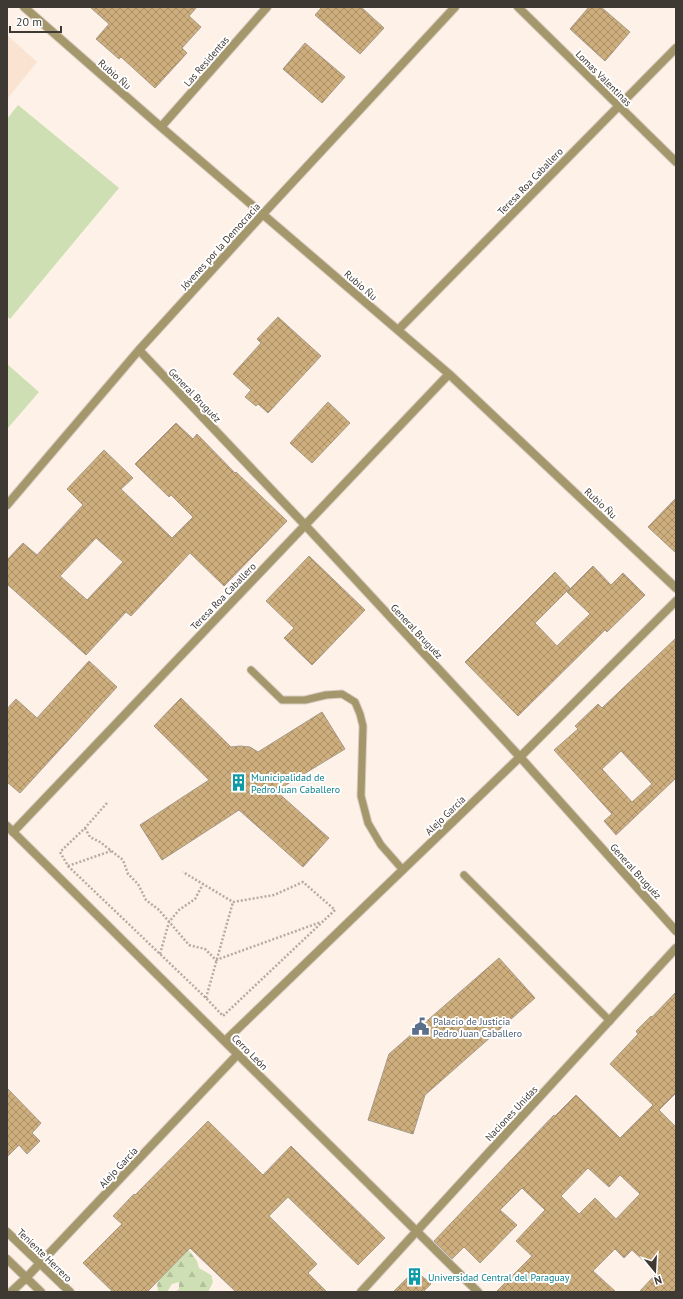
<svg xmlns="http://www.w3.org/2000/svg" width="683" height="1299" font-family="'PT Sans',sans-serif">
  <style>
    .built { fill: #fae4d1 }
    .forest { fill: url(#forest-firs) }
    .pitch { fill: #cedfb3 }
    .building { fill: url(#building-cross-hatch); stroke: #a59a8b; fill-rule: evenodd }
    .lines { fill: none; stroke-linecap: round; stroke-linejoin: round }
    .service-casing { stroke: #d8ccc3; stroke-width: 9 }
    .minor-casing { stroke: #d8ccc3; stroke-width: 10 }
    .tertiary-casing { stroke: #d8ccc3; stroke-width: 10 }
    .path { stroke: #b5aba3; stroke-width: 2.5; stroke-dasharray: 2 2; stroke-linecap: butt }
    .service { stroke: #a4976c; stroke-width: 7 }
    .minor { stroke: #a4976c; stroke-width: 8 }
    .tertiary { stroke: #a4976c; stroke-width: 8 }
    .labels { text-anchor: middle; stroke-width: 4; stroke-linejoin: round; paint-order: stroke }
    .street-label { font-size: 10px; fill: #3f3934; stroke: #fff }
    .culture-label { font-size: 10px; fill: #0d838f; stroke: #fff; text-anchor: start }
    .service-label { font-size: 10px; fill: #4e5e75; stroke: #fff; text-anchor: start }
  </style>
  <defs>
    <pattern id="forest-firs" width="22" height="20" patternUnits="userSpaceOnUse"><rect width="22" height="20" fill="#cedfb3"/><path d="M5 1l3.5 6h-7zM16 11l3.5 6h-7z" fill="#b2c09b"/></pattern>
    <pattern id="building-cross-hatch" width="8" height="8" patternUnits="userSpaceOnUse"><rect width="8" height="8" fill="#cfae7d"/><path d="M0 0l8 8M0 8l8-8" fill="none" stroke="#a98f67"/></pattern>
  </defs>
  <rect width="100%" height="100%" fill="#fef1e7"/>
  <path class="built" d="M7,35l30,27 -30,37z"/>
  <path class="forest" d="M188,1249l9,12 2,7 12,7 2,7 -5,10h-33l4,-3v-7l-7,2 -5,8 -9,-1 -1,-7 4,-7z"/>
  <path class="pitch" d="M18,105l101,83 -109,131 -3,-3v-197z
    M7,364l32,28 -32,37z"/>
  <path class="building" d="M90,7h107l-8,9 12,11 -19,21 5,5 -32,35 -34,-31 -2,2 -23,-20 13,-15z
    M322,7h39l23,21 -24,26 -45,-39z
    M589,7h12l29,25 -25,29 -35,-32z
    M305,43l40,34 -23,26 -39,-34z
    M278,317l43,39 -53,57 -10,-9 -2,2 -11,-9 6,-7 -18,-16 28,-31 -4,-4z
    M328,402l22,21 -38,40 -22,-20z
    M176,423l17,16 4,-5 38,39 1,-1 51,49 -63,65 -34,-33 -59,63 -5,-4 -40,43 -79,-71v-24l16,-17 14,12 46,-50 -16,-16 37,-39 29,28 -12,11 51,49 21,-21 -22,-22 -2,2 -34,-33zM96,538l27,24 -36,38 -27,-24z
    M676,498v55l-28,-26z
    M309,556l56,54 -53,55 -28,-27 10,-10 -28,-27z
    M593,566l18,19 12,-12 22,22 -38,37 -2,-2 -87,86 -53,-54 90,-90 15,16 -35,35 22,23 33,-32 -23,-22z
    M676,638v140l-60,57 -12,-14 8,-7 -58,-64 24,-21 -3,-3 23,-22 4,4zM621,751l31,33 -20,18 -30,-33z
    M89,661l28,26 -97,106 -13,-11v-73l9,-10 21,19z
    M181,698l50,49 9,-1 10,1 8,5 64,-40 23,37 -69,42 53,47 -26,29 -64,-57 -77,50 -22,-35 69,-45 -55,-54z
    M499,958l36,40 -110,97 -12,39 -45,-14 21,-66z
    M676,992v101l-17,17 17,17v165h-37l18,-19 -25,-23 -8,8 -9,-9 -22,22 23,21h-120l36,-36 -16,-15 29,-31 -23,-22 -22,22 17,15 -37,38 -16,-16 -12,12 -18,-18 120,-126 1,1 21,-21 44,43 33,-33 -43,-41 28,-30 -2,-3 15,-15 1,1zM588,1168l21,19 11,-12 20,19 -24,25 -21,-21 -16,16 -18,-18z
    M7,1088l34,35 -9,10 8,8 -13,13 -8,-9 -12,12z
    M208,1121l55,54 28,-29 94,92 -27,27 -70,-68 -19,19 48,48 -9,9 19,19h-91l-46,-44 -43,44h-34l-30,-29 39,-39 -9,-8 21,-22 1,1z
    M415,1270l16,14 -8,8h-30z"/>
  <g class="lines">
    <defs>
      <path id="service" d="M251,670l31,30h23l21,-5 16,-1 13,8 5,12 3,12 -2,70 7,27 13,22 22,25
        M464,875l146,146"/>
      <path id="minor" d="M24,7l137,120 288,247 227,214
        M518,7l158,155
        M161,127l106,-120
        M398,330l278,-282
        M139,350l166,175 215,232 156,174
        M7,505l132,-155 124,-136 192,-207
        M13,832l436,-458
        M225,1041l295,-284 156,-156
        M7,1232l63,60
        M7,1259l34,33
        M11,1292l15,-14 212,-224
        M361,1292l315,-344"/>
      <path id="tertiary" d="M7,826l471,466"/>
    </defs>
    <use href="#service" class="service-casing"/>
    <use href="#minor" class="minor-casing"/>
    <use href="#tertiary" class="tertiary-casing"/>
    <path class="path" d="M107,803l-22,25 -25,24 8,14 138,132 17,18 112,-106 -32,-28 -29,13 -41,7 -50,-30
      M85,828l5,9 10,5 23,18 5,14 10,10 8,16 13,10 30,35 16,4 11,11 105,-38
      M68,866l43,-15
      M160,954l9,-32 10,-12 16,-11 8,-15
      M206,998l27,-96"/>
    <use href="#service" class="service"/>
    <use href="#minor" class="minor"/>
    <use href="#tertiary" class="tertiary"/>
  </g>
  <defs>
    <symbol id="building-bare" viewBox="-9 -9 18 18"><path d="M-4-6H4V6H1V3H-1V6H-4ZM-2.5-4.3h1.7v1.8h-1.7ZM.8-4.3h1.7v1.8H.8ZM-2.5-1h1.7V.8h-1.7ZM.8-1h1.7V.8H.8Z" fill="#0f9aa8" stroke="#fff" stroke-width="2.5" paint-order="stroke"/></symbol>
    <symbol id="civic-bare" viewBox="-9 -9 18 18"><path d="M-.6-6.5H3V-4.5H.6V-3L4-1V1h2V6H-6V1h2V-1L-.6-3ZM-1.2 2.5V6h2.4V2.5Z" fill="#5c6f8a" stroke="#fff" stroke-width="2.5" paint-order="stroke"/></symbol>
  </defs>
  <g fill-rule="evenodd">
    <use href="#building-bare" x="226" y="770" width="25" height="25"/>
    <use href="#civic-bare" x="408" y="1014" width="25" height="25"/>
    <use href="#building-bare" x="402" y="1264" width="25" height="25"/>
  </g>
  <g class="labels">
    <g class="street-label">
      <text transform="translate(206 61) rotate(-49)" y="4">Las Residentas</text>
      <text transform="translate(115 74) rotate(41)" y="4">Rubio Ñu</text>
      <text transform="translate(604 78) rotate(45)" y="4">Lomas Valentinas</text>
      <text transform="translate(530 181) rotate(-46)" y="4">Teresa Roa Caballero</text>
      <text transform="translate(220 246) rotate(-48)" y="4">Jóvenes por la Democracia</text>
      <text transform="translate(361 285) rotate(41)" y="4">Rubio Ñu</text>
      <text transform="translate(195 395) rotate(46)" y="4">General Bruguéz</text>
      <text transform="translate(601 503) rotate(43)" y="4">Rubio Ñu</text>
      <text transform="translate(223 596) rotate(-46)" y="4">Teresa Roa Caballero</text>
      <text transform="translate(417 631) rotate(47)" y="4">General Bruguéz</text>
      <text transform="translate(445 815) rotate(-44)" y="4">Alejo García</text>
      <text transform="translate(636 871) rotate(48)" y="4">General Bruguéz</text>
      <text transform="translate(250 1052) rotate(45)" y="4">Cerro León</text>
      <text transform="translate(511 1113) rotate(-47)" y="4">Naciones Unidas</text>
      <text transform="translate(118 1167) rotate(-47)" y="4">Alejo García</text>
      <text transform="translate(45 1255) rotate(44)" y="4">Teniente Herrero</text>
    </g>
    <g class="culture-label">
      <text x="251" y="781">Municipalidad de<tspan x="251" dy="12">Pedro Juan Caballero</tspan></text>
      <text x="428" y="1281">Universidad Central del Paraguay</text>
    </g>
    <g class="service-label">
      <text x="433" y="1025">Palacio de Justicia<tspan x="433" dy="12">Pedro Juan Caballero</tspan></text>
    </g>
  </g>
  <rect width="683" height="1299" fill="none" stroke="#3f3934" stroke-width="16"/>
  <g transform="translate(655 1271) rotate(162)" stroke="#ffffff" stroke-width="3" paint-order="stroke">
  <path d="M0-3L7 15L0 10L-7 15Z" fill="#3f3934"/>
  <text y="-6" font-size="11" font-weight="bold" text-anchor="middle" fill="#3f3934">N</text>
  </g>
  <path d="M10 26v6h51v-6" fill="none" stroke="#3f3934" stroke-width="2"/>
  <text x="16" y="26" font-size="12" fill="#3f3934" stroke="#ffffff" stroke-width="3" paint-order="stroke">20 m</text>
</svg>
